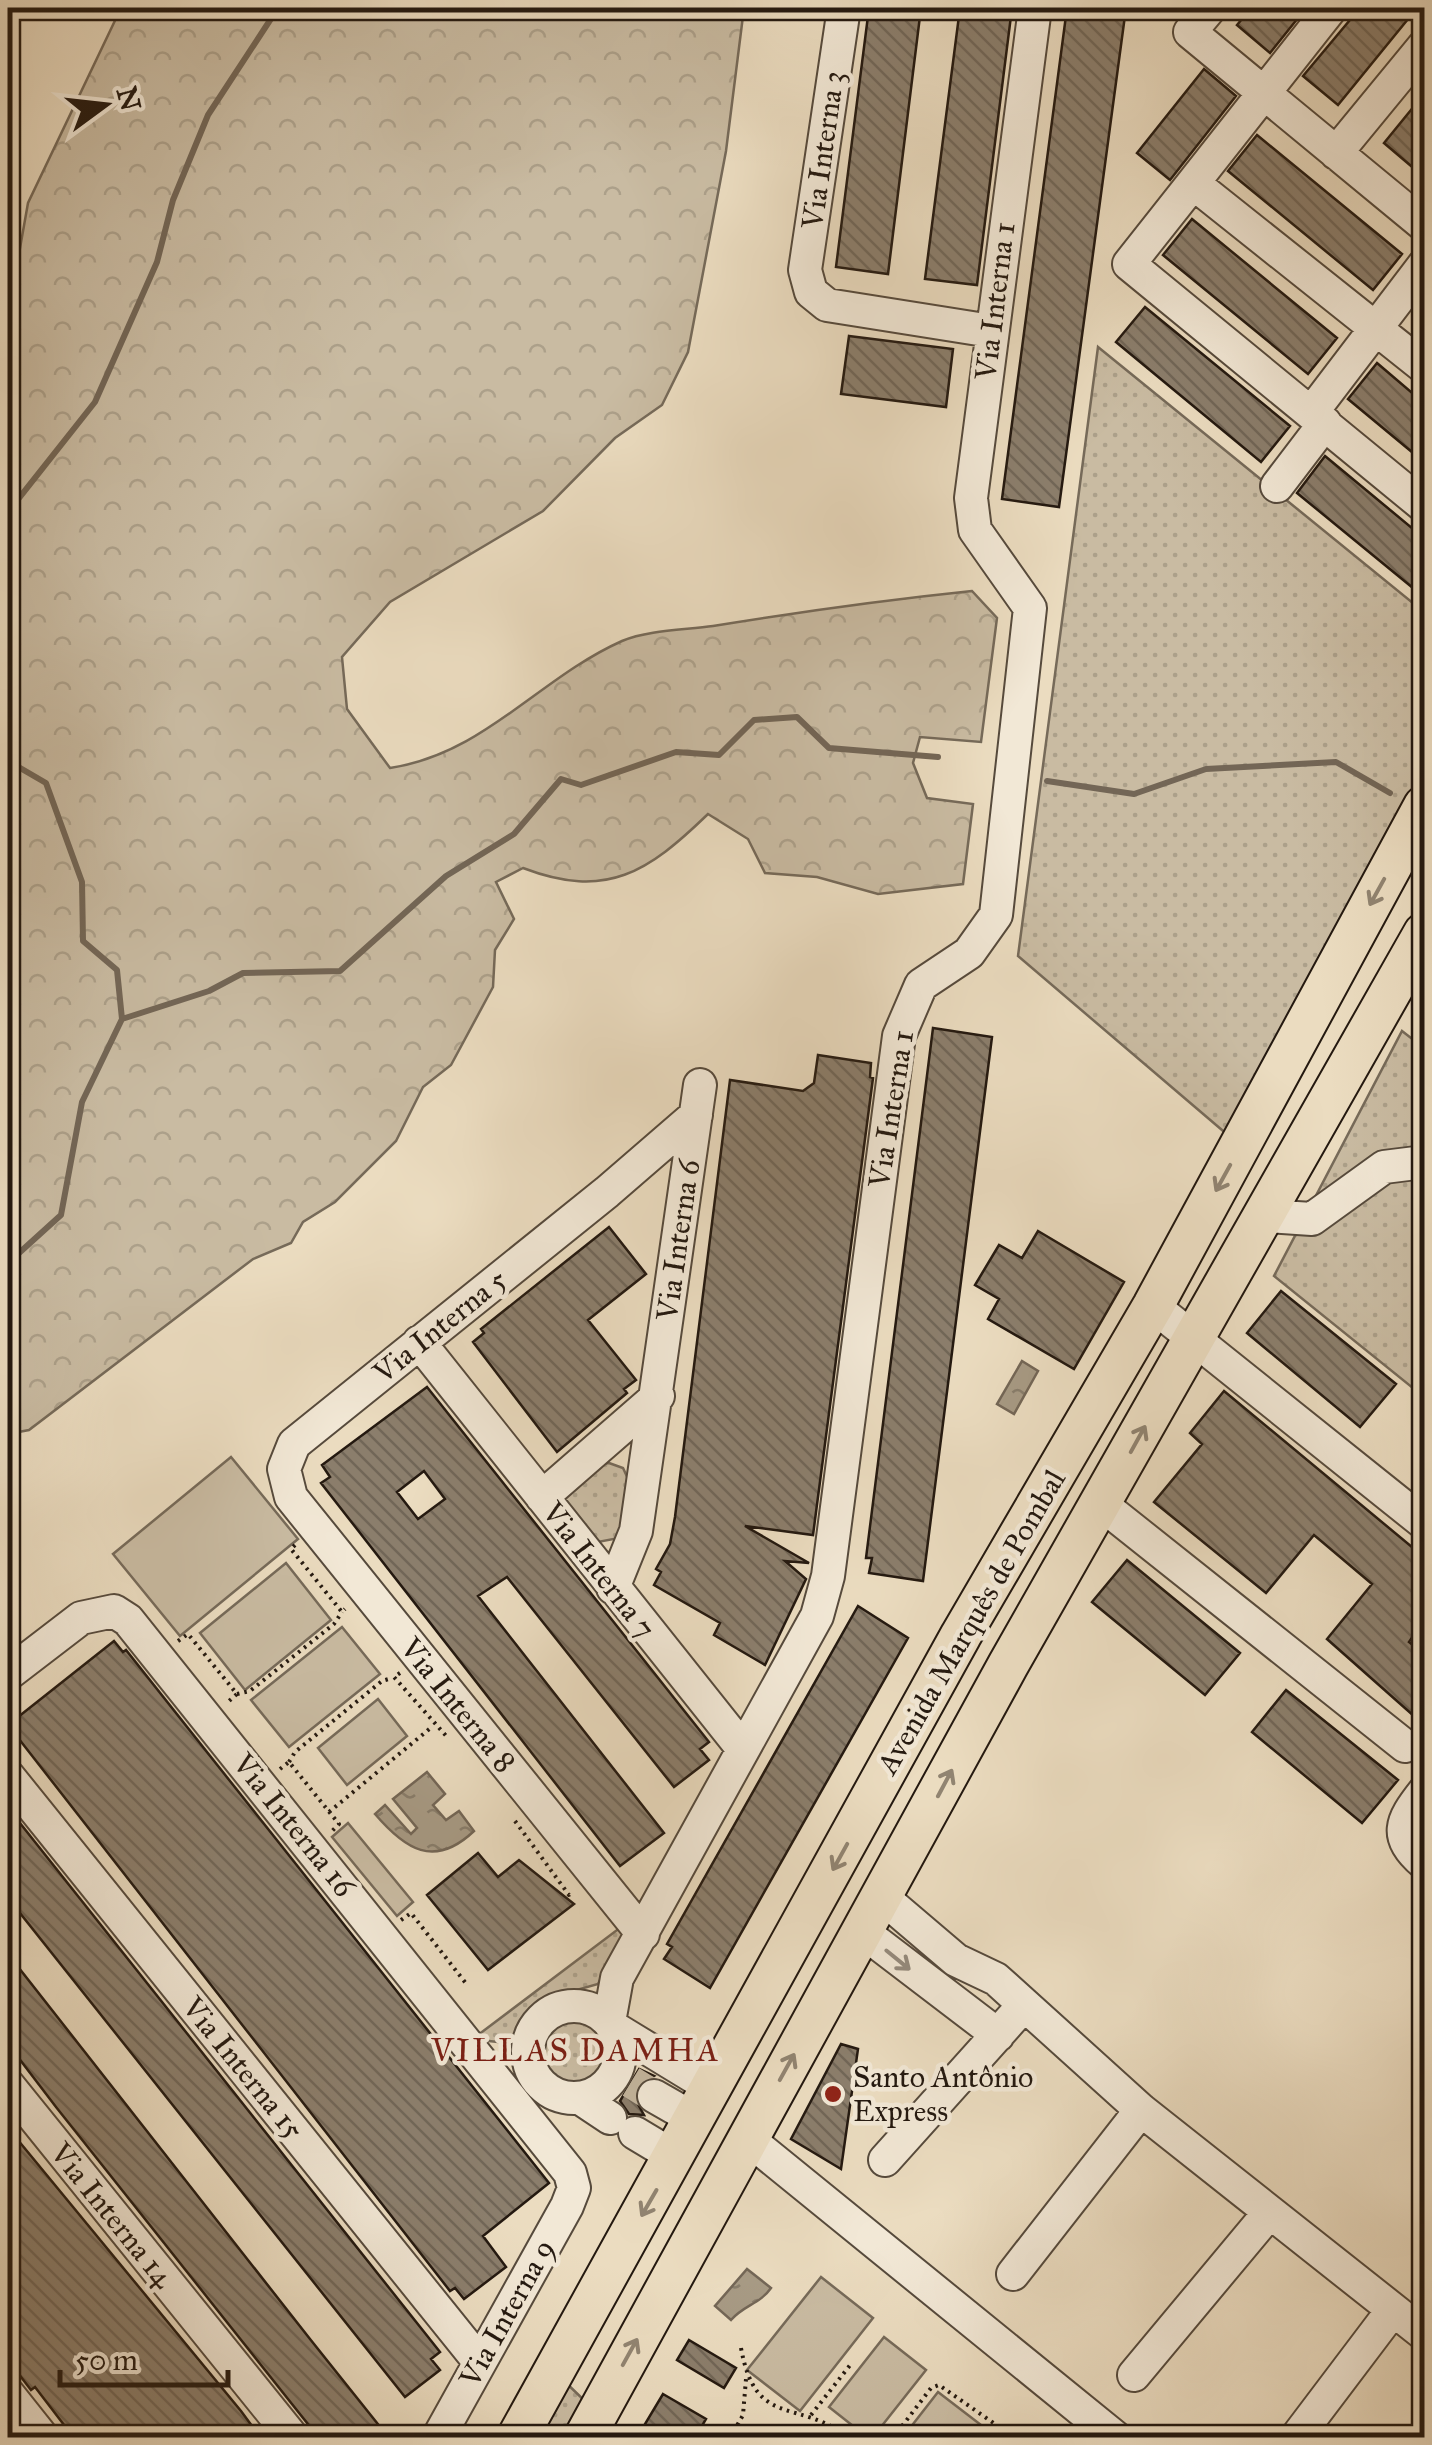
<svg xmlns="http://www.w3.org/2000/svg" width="1432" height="2445" font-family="'IM FELL Great Primer',serif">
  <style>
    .grass { fill: url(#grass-dots); stroke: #766a59; stroke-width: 2.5 }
    .forest { fill: url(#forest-crowns); stroke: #766a59; stroke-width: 2.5 }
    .park { fill: #c9bba2; stroke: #766a59; stroke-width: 2.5 }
    .water { fill: url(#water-ripples); stroke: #736656; stroke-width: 2.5 }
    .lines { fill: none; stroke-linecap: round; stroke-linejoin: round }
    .stream { stroke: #736656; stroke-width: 6 }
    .building { fill: url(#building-back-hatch); stroke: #241910; stroke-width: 2.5; fill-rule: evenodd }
    .minor-tunnel { stroke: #c3b59d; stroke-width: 32; stroke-dasharray: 32 16; stroke-linecap: butt }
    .minor-casing { stroke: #564a3c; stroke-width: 36 }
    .major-casing { stroke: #241910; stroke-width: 44 }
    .path { stroke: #241910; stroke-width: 4; stroke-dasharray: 2.5 5; stroke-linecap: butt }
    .minor { stroke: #f2e8d6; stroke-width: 32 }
    .major { stroke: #ebdcc0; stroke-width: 40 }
    .oneway { stroke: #918471 }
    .oneway2 { stroke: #958b7d }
    .poi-dot { fill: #8f2418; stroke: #f2e8d6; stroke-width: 4 }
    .labels { text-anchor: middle; stroke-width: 9; stroke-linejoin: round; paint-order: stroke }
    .street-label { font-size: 30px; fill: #241910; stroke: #f2e8d6 }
    .poi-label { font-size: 30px; fill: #241910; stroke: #f2e8d6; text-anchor: start }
    .neighbourhood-label { font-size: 32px; letter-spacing: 2.5px; fill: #7a1f14; stroke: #f2e8d6 }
  </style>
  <defs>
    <pattern id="grass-dots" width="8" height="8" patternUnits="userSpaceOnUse" patternTransform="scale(2.5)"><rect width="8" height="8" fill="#c9bba2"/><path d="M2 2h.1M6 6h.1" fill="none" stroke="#aca08a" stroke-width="1.8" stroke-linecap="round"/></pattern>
    <pattern id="forest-crowns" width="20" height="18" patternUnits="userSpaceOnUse" patternTransform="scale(2.5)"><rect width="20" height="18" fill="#c9bba2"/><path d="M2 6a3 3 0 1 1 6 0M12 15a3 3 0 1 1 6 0" fill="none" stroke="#aca08a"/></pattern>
    <pattern id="water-ripples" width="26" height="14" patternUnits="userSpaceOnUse" patternTransform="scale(2.5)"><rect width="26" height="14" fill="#a79a84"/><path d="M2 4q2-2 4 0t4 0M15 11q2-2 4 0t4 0" fill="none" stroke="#887d6b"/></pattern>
    <pattern id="building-back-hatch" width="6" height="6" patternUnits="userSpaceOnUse" patternTransform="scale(2.5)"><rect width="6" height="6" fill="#8b7e6c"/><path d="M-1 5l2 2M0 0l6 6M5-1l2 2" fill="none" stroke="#716657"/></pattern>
  </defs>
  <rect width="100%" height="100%" fill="#ebdcc0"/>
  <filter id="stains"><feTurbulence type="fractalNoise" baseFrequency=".002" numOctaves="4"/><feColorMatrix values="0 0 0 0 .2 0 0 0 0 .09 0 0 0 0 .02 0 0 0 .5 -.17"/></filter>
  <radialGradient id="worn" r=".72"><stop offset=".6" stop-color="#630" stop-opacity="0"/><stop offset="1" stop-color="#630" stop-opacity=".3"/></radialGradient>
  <path class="grass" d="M1098,347l326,265v175l-195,349 -211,-180z
    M1402,1031l22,17v349l-150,-121z
    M609,1463l14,5 7,15 -11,55 -21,4 -33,-40 1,-7 33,-31z
    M621,1927l2,7 -25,50 -57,16 -20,32 -14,11 -27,-3 -2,-5z
    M539 2051a36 36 0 1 1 72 0a36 36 0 1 1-72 0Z
    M561,2378l26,25 -19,34 -40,1z"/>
  <path class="forest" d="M121,8h623l-18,143 -38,201 -26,53 -47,33 -72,73 -153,91 -48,55 5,52 43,59c94,-14 149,-90 232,-127 26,-11 63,-11 91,-15 86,-14 172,-26 259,-35l25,27 -16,124 -61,-5 -7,26 14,35 46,6 -10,80 -85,10 -61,-17 -52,-4 -17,-34 -40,-25c-60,58 -101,86 -185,54l-27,14 18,37 -19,31 -2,37 -42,78 -28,22 -27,54 -61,61 -32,20 -12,21 -38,16 -224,171 -21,4v-1009l11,-16 -8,-110 17,-96z"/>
  <path class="park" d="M231,1457l67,82 -118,97 -67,-82z
    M286,1563l45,57 -86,70 -45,-57z
    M342,1627l38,47 -91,73 -38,-47z
    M378,1699l29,37 -60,49 -29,-37z
    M348,1823l65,79 -16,14 -65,-79z
    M821,2277l52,41 -73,93 -53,-41z
    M884,2337l42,33 -53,67h-6l-38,-30z
    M938,2392l43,33 -9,12h-69z"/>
  <path class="water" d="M1022,1361l16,10 -24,43 -17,-10z
    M427,1772l18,22 -12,11 13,15 13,-9 15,20c-40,38 -69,18 -99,-17l10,-9 26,29 6,-6 -24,-29z
    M747,2269l24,19c-11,16 -27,17 -40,32l-16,-14z"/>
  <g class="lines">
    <path class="stream" d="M8,512l87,-110 62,-140 16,-62 35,-85 70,-107
      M8,761l38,22 36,99 1,59 34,29 5,49 -40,83 -21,113 -53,48
      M1047,781l87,13 72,-25 130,-7 54,31
      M122,1019l87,-28 34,-18 97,-2 106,-95 68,-42 47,-55 20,6 95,-33 43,3 35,-35 43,-3 32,31 109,9"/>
  </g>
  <path class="building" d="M869,8h52l-33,266 -52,-7z
    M960,8h52l-35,277 -52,-6z
    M1067,8h59l-67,499 -57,-8z
    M1251,8h55l-36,45 -33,-28z
    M1360,8h57l-79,97 -35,-29z
    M1204,69l32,27 -66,84 -33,-27z
    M1424,94v83l-40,-34z
    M1257,135l145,119 -29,36 -145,-119z
    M1192,219l145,119 -29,36 -145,-119z
    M1145,307l145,119 -29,36 -145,-120z
    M849,336l104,13 -7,58 -105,-13z
    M1377,363l47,40v59l-76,-63z
    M1325,456l99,82v59l-127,-104z
    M933,1028l59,9 -69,544 -54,-8 3,-15h-6z
    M818,1055l53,8 -1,14 3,1 -60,457 -68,-9 64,37 -24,-2 21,18 -41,86 -51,-30 6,-12 -66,-38 7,-13 -5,-3 14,-25 5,-27 55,-437 73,11 11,-8z
    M609,1227l37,47 -58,46 48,60 -12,9 3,4 -70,59 -84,-110 11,-9 -3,-4z
    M1038,1231l86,51 -50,87 -86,-50 11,-20 -24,-14 24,-40 23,13z
    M1281,1291l115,93 -36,43 -113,-94z
    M427,1387l282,355 -9,7 9,11 -35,27 -167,-210 -29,19 186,237 -44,33 -299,-383 9,-6 -8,-12zM424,1471l21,28 -27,20 -21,-27z
    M1224,1391l200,166 -8,13 8,7v43l-15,22 15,12v71l-97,-86 45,-55 -58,-49 -48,58 -112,-91 48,-58 -12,-11z
    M1127,1560l113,93 -35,42 -113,-93z
    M858,1606l50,32 -198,350 -46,-29 8,-12 -5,-3z
    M114,1641l9,11 3,-2 423,533 -66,53 23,31 -42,32 -9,-11 -5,3 -442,-566z
    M1286,1690l112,90 -36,43 -110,-91z
    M8,1808l432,544 -9,7 9,11 -35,27 -397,-499z
    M478,1853l20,24 21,-17 55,44 -86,66 -61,-75z
    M8,1954l302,385 79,99h-70l-263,-331 -48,-63z
    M841,2044l17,5 -17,120 -50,-30z
    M639,2069l15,7 -18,11 -2,10 10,18 -15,-1 -9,-13z
    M8,2128l233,283 11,15 -4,3 6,9h-180l-39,-51 -4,3 -23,-30z
    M689,2340l47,28 -12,20 -47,-28z
    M663,2394l43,25 -11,19h-39l-14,-9z"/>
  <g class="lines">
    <path class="minor-tunnel" d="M631,2082l23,14"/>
    <defs>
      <path id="minor" d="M844,8l-39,262 6,22 16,13 164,26
        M1210,8l-20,24 234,193
        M1331,8l-138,175 231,184
        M1336,153l88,-107
        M1193,183l-64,81 295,242
        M1312,412l112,-147
        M1277,486l48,-63
        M1265,1216l47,3 72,-52 40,-5
        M1153,1306l271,217
        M419,1342l324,407
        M542,1497l116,-101
        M1101,1504l304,242
        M613,1588l23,-57 64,-446
        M8,1674l73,-56 33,-7 14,9 442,553 4,15 -7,18 -129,232
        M8,1776l470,584
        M1424,1792c-23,29 -31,45 0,71
        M882,1897l74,63 40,19 145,131 283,224
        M863,1932l135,103
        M643,1934l-352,-437 -7,-28 10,-25 313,-252 89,-77
        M528 2052a46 46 0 1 1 92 0a46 46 0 1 1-92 0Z
        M609,2022l8,-44 200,-362 11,-40 71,-540 22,-51 48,-32 27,-38 34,-307 -55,-78 -4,-32 64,-490
        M614,2028l100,61
        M8,2085l285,353
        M654,2096l42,24
        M580,2098l30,20
        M635,2133l40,24
        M748,2139l368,299
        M885,2160l139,-155
        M1013,2274l128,-164
        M1134,2375l135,-162
        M8,2394l35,44
        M1296,2438l96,-127"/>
      <path id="major" d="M517,2438l444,-803 192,-329 271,-500
        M584,2438l424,-773 416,-732"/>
    </defs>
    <use href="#minor" class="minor-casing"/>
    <use href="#major" class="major-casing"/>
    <path class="path" d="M295,1545l-4,4 51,63 3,-3
      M178,1641l10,-7 49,60 -8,7
      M400,1673l-6,4 54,61
      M237,1694l13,-3 84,-67 8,-12
      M289,1762l6,-10 87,-71 10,-3
      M280,1769l9,-7 50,62 -7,7
      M329,1812l104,-86
      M515,1821l54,74 4,-3
      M401,1920l10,-7 57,73
      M741,2348c15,82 56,49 108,90
      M811,2415l40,-51
      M730,2438l13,-23 3,-36
      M893,2438l38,-50 8,-3 76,53"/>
    <use href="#minor" class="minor"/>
    <use href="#major" class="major"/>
  </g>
  <defs><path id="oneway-shaft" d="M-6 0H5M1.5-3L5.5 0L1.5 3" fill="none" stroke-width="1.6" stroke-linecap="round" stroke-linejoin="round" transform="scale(2.5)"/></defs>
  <g class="oneway">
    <use href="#oneway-shaft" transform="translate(1377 892) rotate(119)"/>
    <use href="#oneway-shaft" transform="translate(1223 1178) rotate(119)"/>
    <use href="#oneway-shaft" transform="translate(1138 1439) rotate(-61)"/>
    <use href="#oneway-shaft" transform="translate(945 1783) rotate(-62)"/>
    <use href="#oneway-shaft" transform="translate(840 1857) rotate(119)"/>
    <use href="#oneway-shaft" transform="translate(787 2067) rotate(-61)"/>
    <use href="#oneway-shaft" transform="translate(649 2203) rotate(120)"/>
    <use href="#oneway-shaft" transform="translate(630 2352) rotate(-61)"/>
  </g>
  <use class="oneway2" href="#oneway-shaft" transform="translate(898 1960) rotate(39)"/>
  <circle class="poi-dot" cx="833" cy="2094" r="10"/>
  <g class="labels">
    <g class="street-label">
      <text transform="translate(823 150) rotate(-82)" y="10">Via Interna 3</text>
      <text transform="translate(995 301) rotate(-83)" y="10">Via Interna 1</text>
      <text transform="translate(891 1109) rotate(-81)" y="10">Via Interna 1</text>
      <text transform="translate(678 1240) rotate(-82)" y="10">Via Interna 6</text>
      <text transform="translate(440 1326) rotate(-39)" y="10">Via Interna 5</text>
      <text transform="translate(599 1570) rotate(52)" y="10">Via Interna 7</text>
      <text transform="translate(971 1622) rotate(-60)" y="10">Avenida Marquês de Pombal</text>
      <text transform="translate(458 1705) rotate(51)" y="10">Via Interna 8</text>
      <text transform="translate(294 1825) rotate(51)" y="10">Via Interna 16</text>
      <text transform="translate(243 2068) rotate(51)" y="10">Via Interna 15</text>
      <text transform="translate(112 2215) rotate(51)" y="10">Via Interna 14</text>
      <text transform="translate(507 2313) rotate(-61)" y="10">Via Interna 9</text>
    </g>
    <g class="poi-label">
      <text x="853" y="2087">Santo Antônio<tspan x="853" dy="34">Express</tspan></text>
    </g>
    <g class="neighbourhood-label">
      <text x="576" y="2061">VILLAS DAMHA</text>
    </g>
  </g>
  <rect width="1432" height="2445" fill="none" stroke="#ebdcc0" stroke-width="40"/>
  <rect x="10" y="10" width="1412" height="2425" fill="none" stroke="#241910" stroke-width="5"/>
  <rect x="20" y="20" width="1392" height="2405" fill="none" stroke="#241910" stroke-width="2.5"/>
  <g transform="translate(105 105) rotate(75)" stroke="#f2e8d6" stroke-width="8" paint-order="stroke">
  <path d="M0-8L18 38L0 25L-18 38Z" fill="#241910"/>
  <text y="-15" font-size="28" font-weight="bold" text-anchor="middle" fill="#241910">N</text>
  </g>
  <path d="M60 2370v15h168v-15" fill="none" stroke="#241910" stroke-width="5"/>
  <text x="75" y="2370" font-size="30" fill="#241910" stroke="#f2e8d6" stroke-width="8" paint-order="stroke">50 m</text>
  <rect width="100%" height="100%" filter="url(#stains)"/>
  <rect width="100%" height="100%" fill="url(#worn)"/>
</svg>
